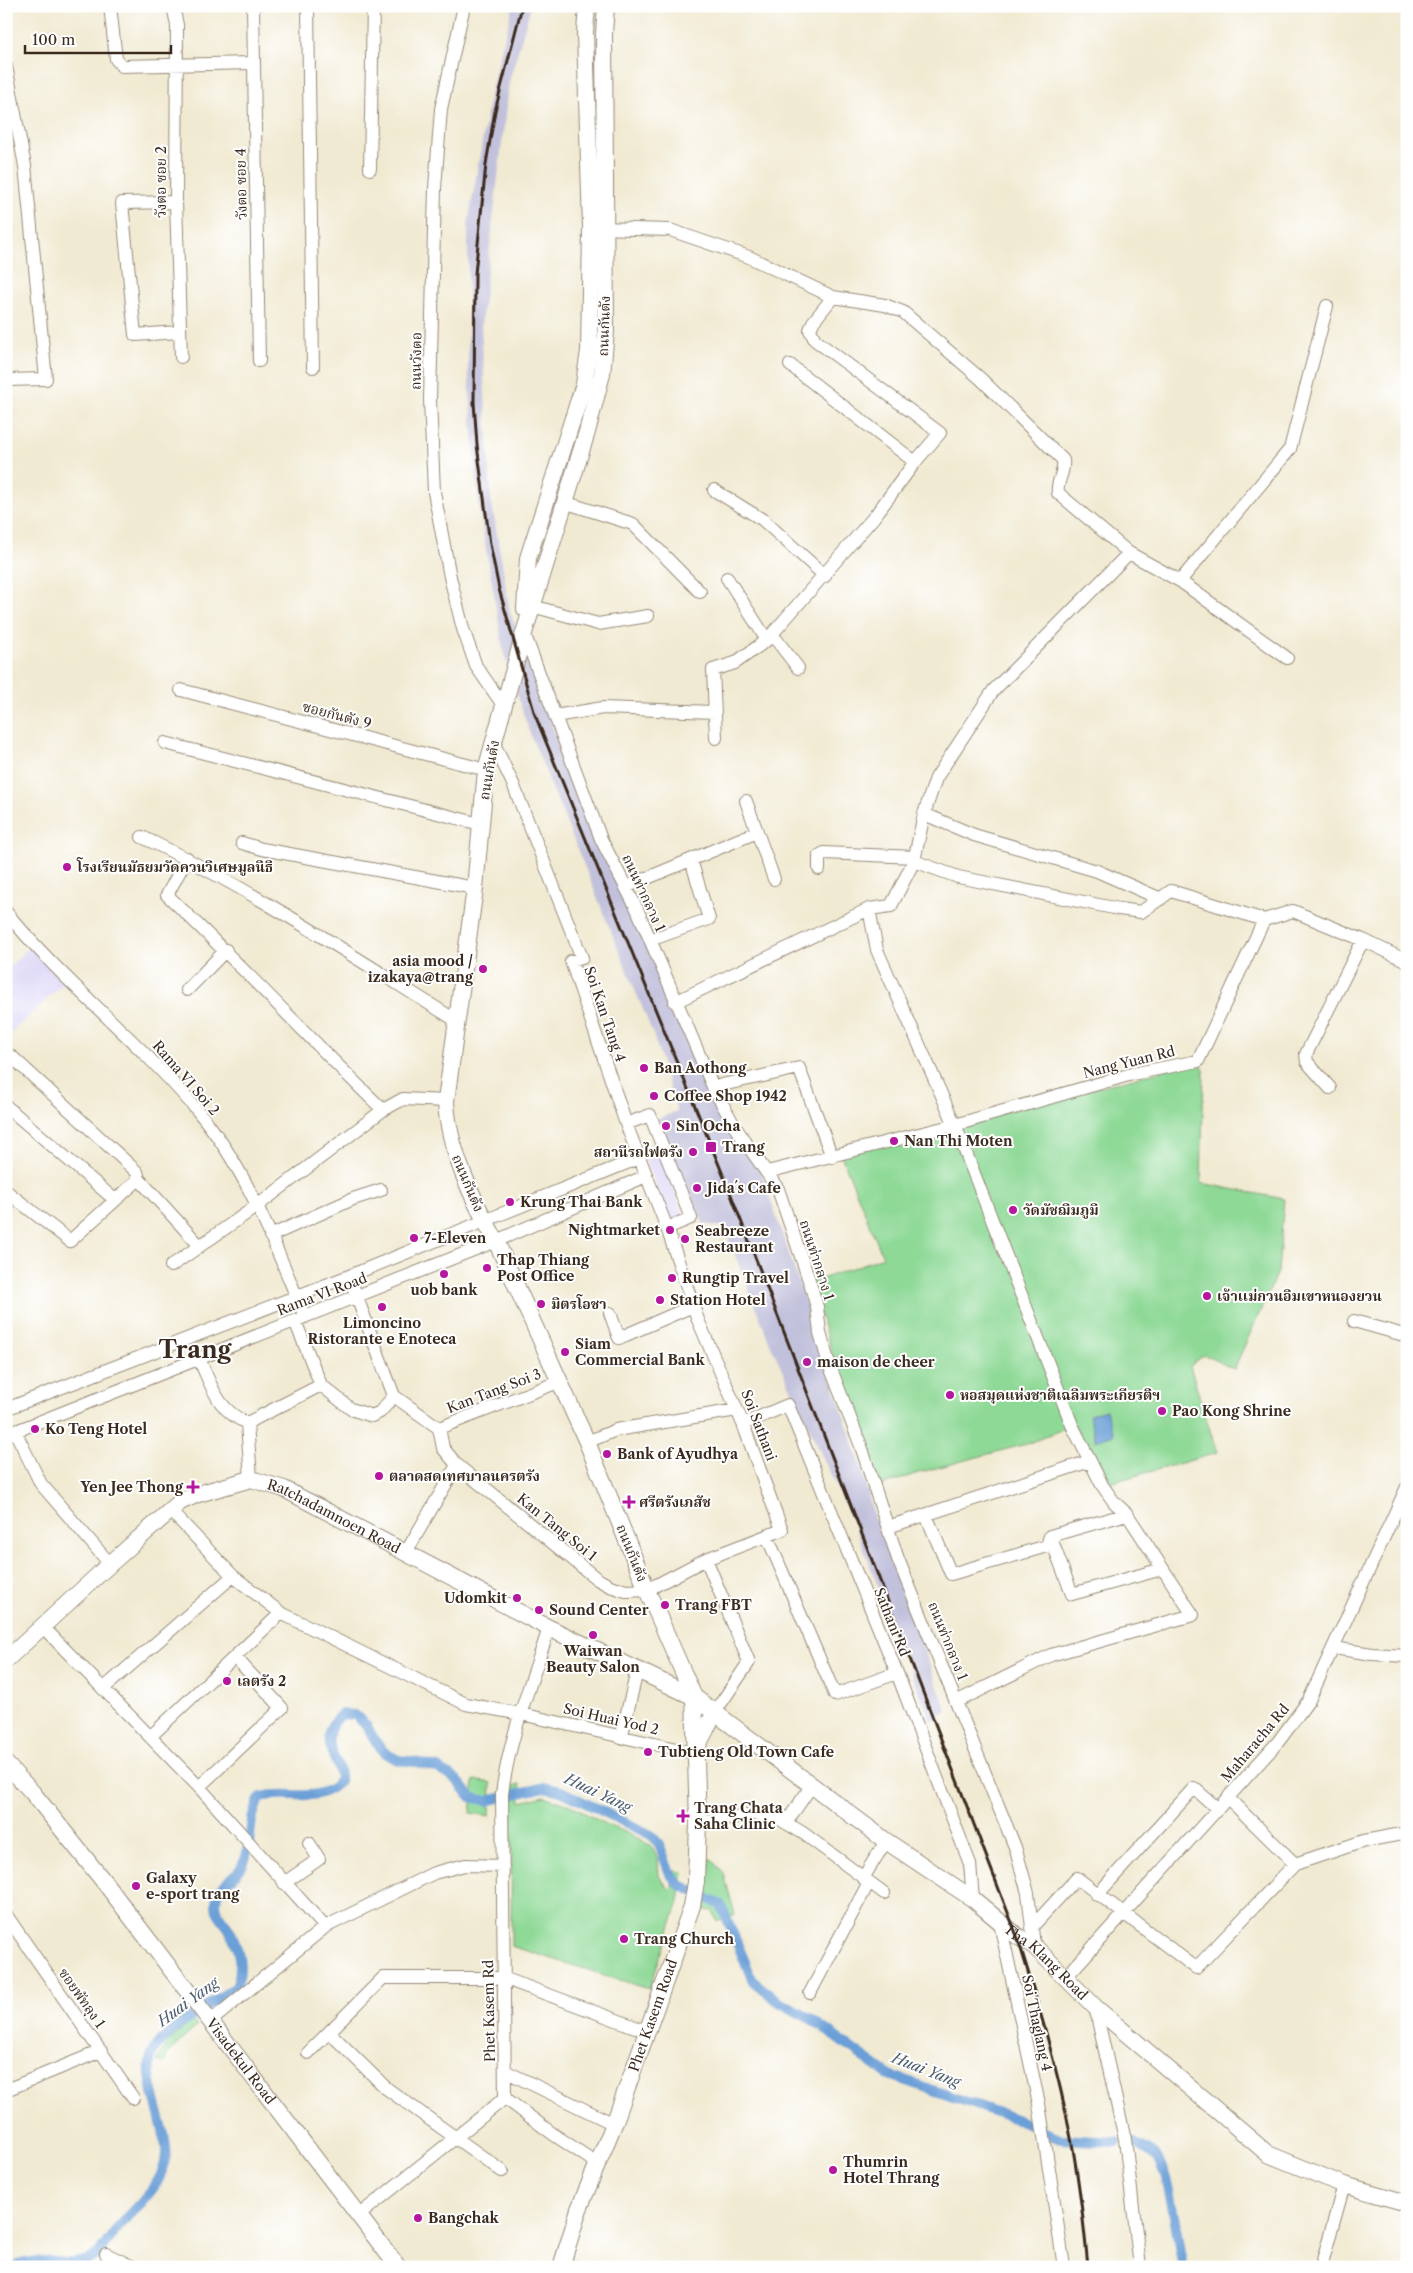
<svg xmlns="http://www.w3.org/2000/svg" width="1413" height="2273" font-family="'Libre Caslon Text','Noto Serif Thai',serif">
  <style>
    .built { fill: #dcd5f6 }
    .industrial { fill: #c2c1dc }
    .green { fill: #8ed996; stroke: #64825a }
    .water { fill: #6a9fd7; stroke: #52647a }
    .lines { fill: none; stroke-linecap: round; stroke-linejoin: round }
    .canal { stroke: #6a9fd7; stroke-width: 10 }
    .minor-casing { stroke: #968a78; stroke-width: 14 }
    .major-casing { stroke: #968a78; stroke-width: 18 }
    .minor { stroke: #fff; stroke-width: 12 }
    .major { stroke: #fff; stroke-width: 16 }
    .rail { stroke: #3b2a1e; stroke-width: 3 }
    .poi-dot { fill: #b5179e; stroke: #fff; stroke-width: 2 }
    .labels { text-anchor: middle; stroke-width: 4; stroke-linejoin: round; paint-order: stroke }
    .street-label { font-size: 14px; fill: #3b2a1e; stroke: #fff }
    .poi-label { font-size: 14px; font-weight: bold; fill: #3b2a1e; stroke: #fff; text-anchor: start }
    .water-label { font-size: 15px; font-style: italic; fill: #505f71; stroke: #fff }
    .town-label { font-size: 24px; font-weight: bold; fill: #3b2a1e; stroke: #fff }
  </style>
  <rect width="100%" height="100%" fill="#fff"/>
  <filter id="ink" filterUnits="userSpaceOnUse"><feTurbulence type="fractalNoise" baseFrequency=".02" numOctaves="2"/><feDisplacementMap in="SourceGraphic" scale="10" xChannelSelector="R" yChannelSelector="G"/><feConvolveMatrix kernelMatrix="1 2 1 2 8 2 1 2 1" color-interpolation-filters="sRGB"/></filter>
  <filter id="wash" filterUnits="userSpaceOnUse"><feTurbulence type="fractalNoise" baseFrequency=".0096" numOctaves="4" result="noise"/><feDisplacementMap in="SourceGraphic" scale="20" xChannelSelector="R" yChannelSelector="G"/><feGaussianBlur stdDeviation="1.12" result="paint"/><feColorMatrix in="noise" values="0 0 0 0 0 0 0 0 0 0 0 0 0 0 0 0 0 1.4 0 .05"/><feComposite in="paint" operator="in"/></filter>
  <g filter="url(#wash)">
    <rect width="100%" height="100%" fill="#f1ead2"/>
    <path class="built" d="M30,947l34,36 -58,54v-67z
      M659,1146l25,71 -14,5 -27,-69z"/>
    <path class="industrial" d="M513,6h18l-22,76 -28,243 10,173 19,114 71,190 45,94 72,173 64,105 100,295 12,49 73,193 -16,11 -76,-195 -86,-186 -45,-114 -21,-3 -45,-105 19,-8 -24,-77 -124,-303 -25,-77 -25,-147 -11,-137v-146l23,-134z"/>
    <path class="green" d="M1198,1061l6,8 -3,114 83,16 -6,73 -44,97 -30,-14 -14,11 27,87 -115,32 -30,-60 -42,18 -109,29 -46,16 -65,-205 73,-26 -42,-102z
      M474,1780l17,3 -1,33 -19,-3z
      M520,1784l1,18 23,-6 26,9 37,20 27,11 17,10 7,13 1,17 12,15 3,-20 9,1 -4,30 -30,87 -138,-43 1,-160z
      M710,1858l14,16 11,41 -18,7 -4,-11 -9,-1z
      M187,2012l10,14 -28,26 -5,11 -7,-2 11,-19 18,-15 -7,-9z"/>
    <path class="water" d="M1106,1410l8,25 -18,6 -7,-26z"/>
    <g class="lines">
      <path class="canal" d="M1132,2142c11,5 19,9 26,18 13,19 19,81 25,107
        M15,2267c26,-15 56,6 80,-11 9,-7 15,-19 22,-27 19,-23 47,-42 49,-75 2,-27 -27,-81 -12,-104 11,-19 61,-48 81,-63 10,-15 3,-42 -6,-58 -6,-9 -14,-15 -13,-27 0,-17 19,-22 26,-36 12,-22 4,-47 19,-69 25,-7 49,5 71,-9 27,-16 -27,-44 10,-74l13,1 12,11 8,15 10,12 13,7 18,2 22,6 19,12 14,17 16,4 57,-14 17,4 90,44 8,9 11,30 10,11 41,20 32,76 26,21 32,17 76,55 132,46 43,19 55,3"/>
    </g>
  </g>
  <g filter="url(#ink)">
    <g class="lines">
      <defs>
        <path id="minor" d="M110,6l6,53 6,7 131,-3
          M173,6l4,19 -1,177 5,155
          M253,6l6,355
          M308,6l5,361
          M464,6l-23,103 -6,79 -5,212 4,92 16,85 13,52 13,37 27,39
          M6,66l19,100 21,213 -40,1
          M370,169l3,-163
          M176,202l-54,1 13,132 44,-3
          M598,228l72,2 79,27 84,40 52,8 18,7 78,67 82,81c2,13 -7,21 -5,33l71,60 51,28 107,77
          M833,297l-20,25 -3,8 5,10 125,93 -25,29
          M714,490l49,30 62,56
          M564,502l69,22 67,68
          M727,578l40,62
          M1180,581l110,-132 37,-143
          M532,606l66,18 50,-8
          M524,633l77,206 36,70 76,178 22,40 43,62 32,94 7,24 3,26 9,31 32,82 37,113 117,288 13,46 6,53
          M772,634l26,34
          M181,690l305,80
          M555,716l48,-8 112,4
          M716,738l-3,-68 22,-7 32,-23 107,-123 41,-55 -125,-97
          M165,743l315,81
          M746,801l28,78
          M924,814l50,21 123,36 64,28
          M142,837c110,52 212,120 315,184
          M242,843l20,6 213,39
          M187,858l-20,37c74,70 143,144 216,215
          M914,861l44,16 161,32 22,3 30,-21 93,29
          M819,869v-13l5,-3 91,4
          M626,887l131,-55
          M869,909l8,41 78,175 117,300 30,60 12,17 13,12 66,101 -142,40 -95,47
          M6,912c58,71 132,128 191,198 51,60 78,136 108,207
          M650,940l59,-21 -18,-59
          M187,990l39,-40
          M675,1002l194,-93 22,-3 23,-45 10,-47 12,-36 57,-87 136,-138
          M11,1056l126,116 2,7 61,67
          M713,1087l86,-19 33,89
          M1330,1088l-23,-26 -1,-8 57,-114
          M6,1106l109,94
          M626,1124l24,-9 41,103 -24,10
          M767,1172l188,-47 177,-51 66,-13 66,-141 29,-9 70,29 44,21
          M6,1191l64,50 69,-62
          M270,1236l83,-37 28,-9
          M171,1266l86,-60 126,-96 20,-11 43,2
          M349,1276l45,120 45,32 4,20 14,17 140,114 13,7 16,5 21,-1 59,-31 76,-29 -39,-106 -45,-104 -31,-92 -41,-104 -55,-163 11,-3 -69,-174 -20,-42
          M610,1313l9,25 74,-32
          M295,1321l26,64 30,24 21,7 8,-4 14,-16
          M1354,1321l53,15
          M199,1359c13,27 18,51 48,64l4,56
          M6,1409l343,-133 290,-118
          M247,1423l74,-38
          M743,1424l45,-19 109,268 73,191 3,35
          M439,1428l122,-47
          M15,1431l26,53 69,80
          M6,1435l490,-194 150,-65
          M587,1442l29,-12 121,-20
          M170,1510l63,66 48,37 185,91 55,10 173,39
          M926,1515l25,59 96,-28 3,-10 77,-22
          M888,1527l202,-66
          M767,1536l68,159 62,-22
          M1050,1536l22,58 90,-25
          M405,1554l52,-89
          M706,1559l43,103 -34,50
          M42,1626l157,161 126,140
          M549,1628c-17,53 -40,109 -47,166l3,304 48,36 45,30
          M1334,1648l38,6 35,2
          M103,1689l130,-113
          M150,1737l131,-124
          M621,1738l16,-67
          M199,1787l83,-79 -47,-51
          M1228,1798l67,66
          M698,1822l56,-8 22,3 27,16 81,60
          M786,1823l26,-38
          M863,1878l23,-37
          M284,1883l35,-24 -10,-16
          M1097,1895l97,-107 24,21
          M6,1915l127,183
          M999,1919l40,185 25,163
          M1031,1928l46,-50 119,90 99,-104 69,-23 43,-8
          M1066,1977l212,-235 31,-42 98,-213
          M810,1993l59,-111
          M1095,2007l30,132 15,128
          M211,2021l114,-94 109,-54 31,-8 38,1
          M329,2032l57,56 116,83
          M308,2053l75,-75h120l143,53
          M505,2071l109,53
          M6,2090l95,-39
          M358,2216l147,-118
          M106,2254l27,13
          M561,2266l14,1
          M1321,2267l23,-82"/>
        <g id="major">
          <path d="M525,609l3,-51 56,-174 5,-33 2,-123 -6,-196 2,-26"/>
          <path id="s1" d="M6,1660l104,-96 70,-62 18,-8 53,-15 33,10 265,139 145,69 192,144 87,58 44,37 17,10 61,61 173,147 76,31 63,18"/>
          <path d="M695,1751l20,-39"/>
          <path id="s2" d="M6,1764l26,28 73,91 293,384"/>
          <path id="s3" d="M561,2267l18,-58 35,-85 78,-218 4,-24 2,-60 -4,-125 -47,-107 -60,-148 -91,-201c-23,-41 -48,-92 -50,-140l29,-213 11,-118 38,-137 63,-201 15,-58 4,-43 -2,-298 2,-27"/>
        </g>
      </defs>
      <use href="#minor" class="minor-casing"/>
      <use href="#major" class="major-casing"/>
      <use href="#minor" class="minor"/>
      <use href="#major" class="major"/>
      <path class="rail" d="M522,6l-27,105 -9,53 -11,110 -1,128 3,43 13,99 9,45 36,126 193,472 289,749c21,67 41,134 54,202 8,43 13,86 17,129"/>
    </g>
  </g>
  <g class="poi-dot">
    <circle cx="67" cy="867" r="5"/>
    <circle cx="483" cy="969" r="5"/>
    <circle cx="644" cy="1068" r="5"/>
    <circle cx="654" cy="1096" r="5"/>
    <circle cx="666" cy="1126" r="5"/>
    <circle cx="894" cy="1141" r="5"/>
    <rect x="705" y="1141" width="12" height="12" rx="2.5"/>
    <circle cx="693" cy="1152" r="5"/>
    <circle cx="697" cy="1188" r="5"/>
    <circle cx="510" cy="1202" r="5"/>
    <circle cx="1013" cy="1210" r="5"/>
    <circle cx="670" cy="1230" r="5"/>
    <circle cx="414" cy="1238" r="5"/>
    <circle cx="685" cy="1239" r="5"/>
    <circle cx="487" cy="1268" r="5"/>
    <circle cx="444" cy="1274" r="5"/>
    <circle cx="672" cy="1278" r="5"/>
    <circle cx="1207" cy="1296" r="5"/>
    <circle cx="660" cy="1300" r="5"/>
    <circle cx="541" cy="1304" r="5"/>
    <circle cx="382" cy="1307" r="5"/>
    <circle cx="565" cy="1352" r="5"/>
    <circle cx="807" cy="1362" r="5"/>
    <circle cx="950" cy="1395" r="5"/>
    <circle cx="1162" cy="1411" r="5"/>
    <circle cx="35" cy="1429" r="5"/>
    <circle cx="607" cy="1454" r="5"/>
    <circle cx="379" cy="1476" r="5"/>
    <path d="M190.5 1479.5h5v5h5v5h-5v5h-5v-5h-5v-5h5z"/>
    <path d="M626.5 1494.5h5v5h5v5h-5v5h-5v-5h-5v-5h5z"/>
    <circle cx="517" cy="1598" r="5"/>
    <circle cx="665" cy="1605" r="5"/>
    <circle cx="539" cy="1610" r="5"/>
    <circle cx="593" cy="1635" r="5"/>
    <circle cx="227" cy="1681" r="5"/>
    <circle cx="648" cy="1752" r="5"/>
    <path d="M680.5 1808.5h5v5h5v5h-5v5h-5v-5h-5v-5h5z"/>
    <circle cx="136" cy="1886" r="5"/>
    <circle cx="624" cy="1939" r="5"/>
    <circle cx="833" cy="2170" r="5"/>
    <circle cx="418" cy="2218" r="5"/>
  </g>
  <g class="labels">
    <g class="street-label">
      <text transform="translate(161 182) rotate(-90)" y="5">วังตอ ซอย 2</text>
      <text transform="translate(241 184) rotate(-91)" y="5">วังตอ ซอย 4</text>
      <text transform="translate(604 326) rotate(-88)" y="5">ถนนกันตัง</text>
      <text transform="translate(416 361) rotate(-89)" y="5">ถนนวังตอ</text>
      <text transform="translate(337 715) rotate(15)" y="5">ซอยกันตัง 9</text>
      <text transform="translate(489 770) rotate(-80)" y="5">ถนนกันตัง</text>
      <text transform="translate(644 893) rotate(65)" y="5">ถนนท่ากลาง 1</text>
      <text transform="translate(605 1014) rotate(71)" y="5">Soi Kan Tang 4</text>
      <text transform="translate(1129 1062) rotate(-14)" y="5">Nang Yuan Rd</text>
      <text transform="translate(186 1078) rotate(49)" y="5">Rama VI Soi 2</text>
      <text transform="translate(468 1183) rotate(67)" y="5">ถนนกันตัง</text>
      <text transform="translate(817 1260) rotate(72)" y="5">ถนนท่ากลาง 1</text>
      <text transform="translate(322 1294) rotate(-21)" y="5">Rama VI Road</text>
      <text transform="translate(494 1391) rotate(-21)" y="5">Kan Tang Soi 3</text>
      <text transform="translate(759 1425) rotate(69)" y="5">Soi Sathani</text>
      <text dy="5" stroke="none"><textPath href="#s1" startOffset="401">Ratchadamnoen Road</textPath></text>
      <text transform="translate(557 1527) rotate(39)" y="5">Kan Tang Soi 1</text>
      <text transform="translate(632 1553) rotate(68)" y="5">ถนนกันตัง</text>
      <text transform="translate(892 1622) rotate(68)" y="5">Sathani Rd</text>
      <text transform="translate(948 1641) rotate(68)" y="5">ถนนท่ากลาง 1</text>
      <text transform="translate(611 1719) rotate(13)" y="5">Soi Huai Yod 2</text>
      <text transform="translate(1255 1743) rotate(-50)" y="5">Maharacha Rd</text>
      <text dy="5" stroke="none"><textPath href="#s1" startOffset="1245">Tha Klang Road</textPath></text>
      <text transform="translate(82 1998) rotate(55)" y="5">ซอยพัทลุง 1</text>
      <text transform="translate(489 2011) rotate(-91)" y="5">Phet Kasem Rd</text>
      <text dy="5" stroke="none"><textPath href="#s3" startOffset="268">Phet Kasem Road</textPath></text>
      <text transform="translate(1037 2023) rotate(78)" y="5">Soi Thaglang 4</text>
      <text dy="5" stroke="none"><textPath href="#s2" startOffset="379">Visadekul Road</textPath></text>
    </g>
    <g class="poi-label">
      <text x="77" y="872">โรงเรียนมัธยมวัดควนวิเศษมูลนิธิ</text>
      <text x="473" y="966" text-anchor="end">asia mood /<tspan x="473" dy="16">izakaya@trang</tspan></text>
      <text x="654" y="1073">Ban Aothong</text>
      <text x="664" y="1101">Coffee Shop 1942</text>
      <text x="676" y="1131">Sin Ocha</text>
      <text x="904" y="1146">Nan Thi Moten</text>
      <text x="722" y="1152">Trang</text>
      <text x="683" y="1157" text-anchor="end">สถานีรถไฟตรัง</text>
      <text x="707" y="1193">Jida´s Cafe</text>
      <text x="520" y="1207">Krung Thai Bank</text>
      <text x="1023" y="1215">วัดมัชฌิมภูมิ</text>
      <text x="660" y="1235" text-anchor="end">Nightmarket</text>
      <text x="695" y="1236">Seabreeze<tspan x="695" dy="16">Restaurant</tspan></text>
      <text x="424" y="1243">7-Eleven</text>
      <text x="497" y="1265">Thap Thiang<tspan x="497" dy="16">Post Office</tspan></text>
      <text x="682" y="1283">Rungtip Travel</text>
      <text x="444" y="1295" text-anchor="middle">uob bank</text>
      <text x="1217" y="1301">เจ้าเเม่กวนอิมเขาหนองยวน</text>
      <text x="670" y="1305">Station Hotel</text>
      <text x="551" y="1309">มิตรโอชา</text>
      <text x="382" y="1328" text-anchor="middle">Limoncino<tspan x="382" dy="16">Ristorante e Enoteca</tspan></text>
      <text x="575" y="1349">Siam<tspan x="575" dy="16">Commercial Bank</tspan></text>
      <text x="817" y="1367">maison de cheer</text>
      <text x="960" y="1400">หอสมุดแห่งชาติเฉลิมพระเกียรติฯ</text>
      <text x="1172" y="1416">Pao Kong Shrine</text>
      <text x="45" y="1434">Ko Teng Hotel</text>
      <text x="617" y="1459">Bank of Ayudhya</text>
      <text x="389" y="1481">ตลาดสดเทศบาลนครตรัง</text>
      <text x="183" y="1492" text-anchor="end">Yen Jee Thong</text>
      <text x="639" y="1507">ศรีตรังเภสัช</text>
      <text x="507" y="1603" text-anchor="end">Udomkit</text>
      <text x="675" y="1610">Trang FBT</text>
      <text x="549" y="1615">Sound Center</text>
      <text x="593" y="1656" text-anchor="middle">Waiwan<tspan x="593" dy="16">Beauty Salon</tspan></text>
      <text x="237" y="1686">เลตรัง 2</text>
      <text x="658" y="1757">Tubtieng Old Town Cafe</text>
      <text x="694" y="1813">Trang Chata<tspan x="694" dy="16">Saha Clinic</tspan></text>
      <text x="146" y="1883">Galaxy<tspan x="146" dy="16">e-sport trang</tspan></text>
      <text x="634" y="1944">Trang Church</text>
      <text x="843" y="2167">Thumrin<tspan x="843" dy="16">Hotel Thrang</tspan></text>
      <text x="428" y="2223">Bangchak</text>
    </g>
    <g class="water-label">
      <text transform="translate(598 1793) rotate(25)" y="5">Huai Yang</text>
      <text transform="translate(188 2002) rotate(-36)" y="5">Huai Yang</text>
      <text transform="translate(926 2070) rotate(21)" y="5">Huai Yang</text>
    </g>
    <g class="town-label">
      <text x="195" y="1358">Trang</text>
    </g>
  </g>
  <rect width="1413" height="2273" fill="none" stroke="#fff" stroke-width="25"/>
  <path d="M25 45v8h146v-8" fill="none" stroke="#3b2a1e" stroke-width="2.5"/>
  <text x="32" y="45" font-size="15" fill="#3b2a1e" stroke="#ffffff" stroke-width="4" paint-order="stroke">100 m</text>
</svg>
